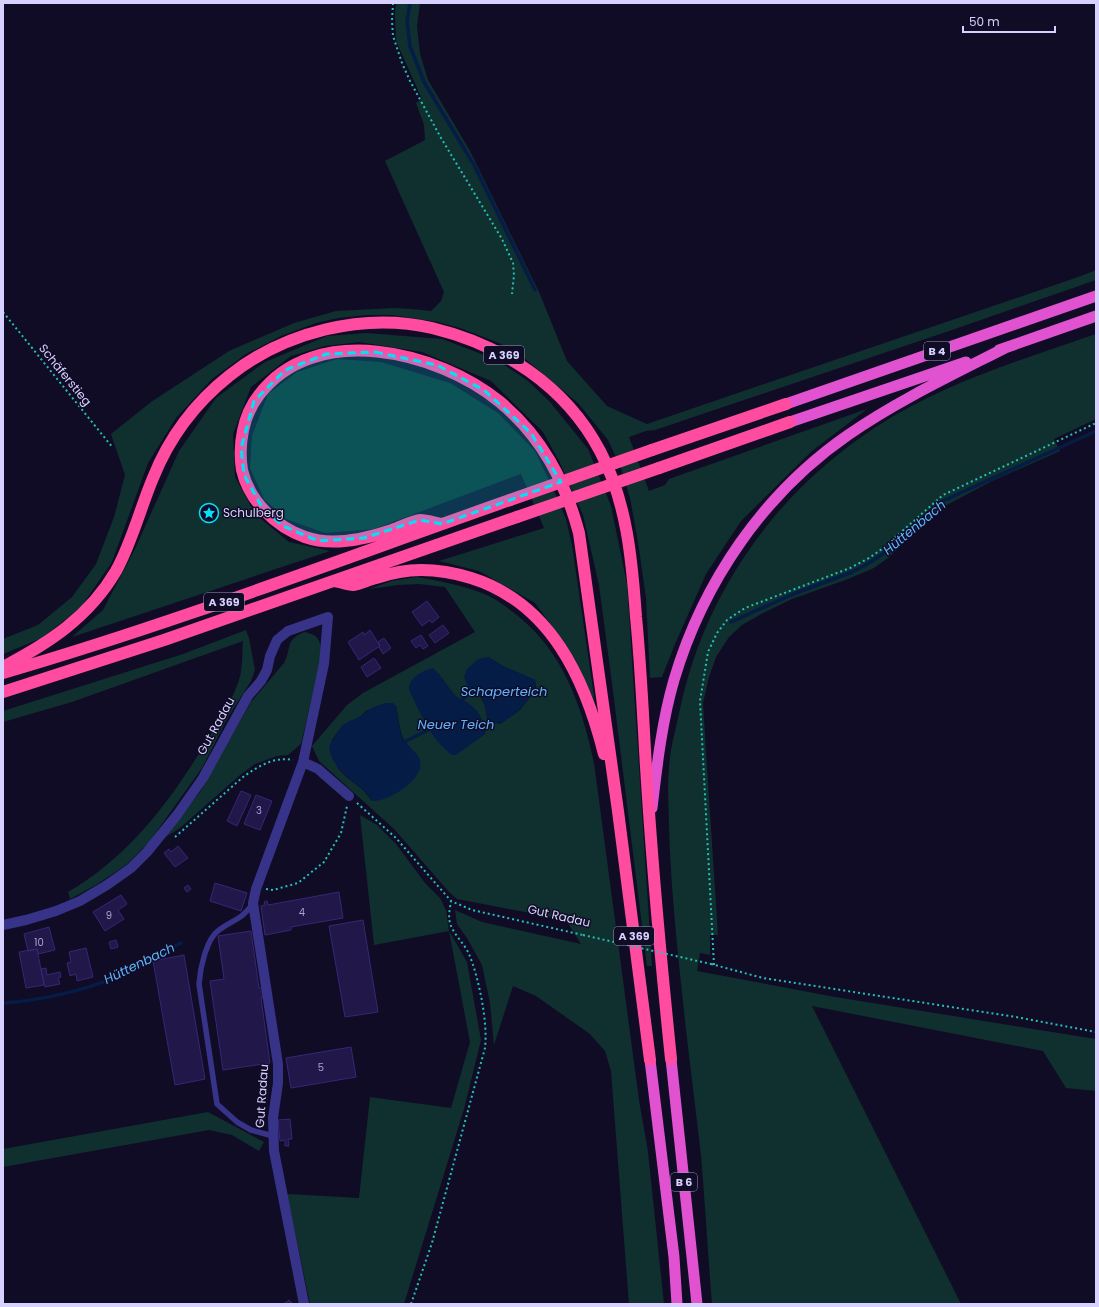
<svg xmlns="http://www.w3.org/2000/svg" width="1099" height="1307" font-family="Poppins,sans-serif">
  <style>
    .green { fill: #0f302f; fill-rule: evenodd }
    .water { fill: #051c46 }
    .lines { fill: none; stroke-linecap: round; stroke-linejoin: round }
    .stream { stroke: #051c46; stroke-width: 3.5 }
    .building { fill: #211749; stroke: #372677 }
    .path { stroke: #23c1b8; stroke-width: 2; stroke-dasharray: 2 3; stroke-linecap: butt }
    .service { stroke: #373389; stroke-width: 5.5 }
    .minor { stroke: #373389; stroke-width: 10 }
    .trunk { stroke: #e052d0; stroke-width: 11 }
    .motorway { stroke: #ff4ca1; stroke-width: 12 }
    .path-bridge { stroke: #23c1b8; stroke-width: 2; stroke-dasharray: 2 3; stroke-linecap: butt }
    .motorway-bridge { stroke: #ff4ca1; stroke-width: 12 }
    .marked { fill: #00e2fc; fill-opacity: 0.2; stroke: #00e2fc; stroke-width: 3; stroke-dasharray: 8 5; stroke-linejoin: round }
    .labels { text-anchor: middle; stroke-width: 3; stroke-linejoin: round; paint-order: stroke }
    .number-label { font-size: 10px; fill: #aaa2d2 }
    .shield { fill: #110c26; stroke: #9c96be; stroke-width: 1 }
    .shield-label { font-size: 11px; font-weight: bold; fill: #d7d1ff }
    .street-label { font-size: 12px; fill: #d7d1ff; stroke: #110c26 }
    .poi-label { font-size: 12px; fill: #d7d1ff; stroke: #110c26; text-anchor: start }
    .water-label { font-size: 13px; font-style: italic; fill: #5fb4ff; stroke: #110c26 }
  </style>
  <rect width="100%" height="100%" fill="#110c26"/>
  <path class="green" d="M396,3h24l-3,23 3,28 8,26 42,71 69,141 28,69 40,45 40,18 434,-148 15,-6v10l-141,49 -300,101 -9,1 -17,6 20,54 16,-6 4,-6 198,-70 -55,42 -71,70 -35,53 -31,70 -13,33 -12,1 -4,-80 -8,-56 -8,-44 -9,-30 -13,-28 -30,-37 -61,-51 -18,-9 -39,-15 -22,-6 -46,-7h-25l-29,3 -22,5 -35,13 -35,18 -34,25 -36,39 -28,45 -36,99 -31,45 -39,31 -39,16v-15l35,-14 34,-28 24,-33 18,-47 11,-42 -14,-41 40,-32 78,-51 65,-28 42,-12 58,-3 18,1 19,2 10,-10 3,-9 -59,-131 40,-21 -1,-15 -8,-22 6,-4 -26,-58 -1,-29z
    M366,333l76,6 55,21 31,21 22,21 38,47 23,57 16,78 25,382h-5l-34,-275 -14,-106 -16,-70 -24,-54 -16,-29 -52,-51 -69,-29 -63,-10 -34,4 -34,10 -40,31 -18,47 2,43 20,37 34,28 41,9 -258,86 31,-27 32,-61 44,-98 37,-53 49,-36 62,-26z
    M1096,334v85l-42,20 6,12 -68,30 -49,26 -23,20 -32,31 -14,10 -26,11 -56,20 -27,13 -23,13 -13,12 -13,20 -7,20 -6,26 3,49 12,183h-8v20l-10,-2 -3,18 138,26 261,42v52l-30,-3 -23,-37 -231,-45 149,298h-249c-4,-50 -7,-100 -11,-149 -5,-42 -10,-83 -15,-125 -7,-67 -15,-135 -17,-203 0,-19 -2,-40 0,-59 1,-20 7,-39 11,-59 25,-117 96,-217 196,-282 67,-44 145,-67 220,-93z
    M337,359l44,3 69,21 48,30 37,38 20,42 11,26 6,26 23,158 -19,-42 -24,-35 -17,-23 -56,-32 -40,-10 105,-33 -23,-54 -147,55 -49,4 -39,-14 -22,-20 -14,-31 2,-32 16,-42 29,-22z
    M417,577c22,4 44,8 65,16 13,5 25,14 36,23 46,37 64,91 76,147l45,337 9,52 16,152h-35l-18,-233 -6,-20 -15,-17 -54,-38 -23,-10 -19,59 -4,-42 -8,-38 -15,-27 -10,-14 -2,-14 27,12 99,22 -15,-24 -109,-21 -7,-6 -56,-64 -75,-68 -7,-15 35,-41 16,-12 112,-61 -30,-45 -26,-3 -21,1 -29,4 23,-8zM488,657l15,9 32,14 1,7 -9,14 -7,9 -20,14 -13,-6c-2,-17 -5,-22 -19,-32zM438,673l17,23 14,8 15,18 2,7 -2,6 -54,-5zM386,703l10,3c4,15 2,30 14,41l-38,54 -9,-11 -18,-14 -7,-8 -8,-16 2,-12 10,-14 19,-10 5,-5z
    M246,630l3,8 6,32 -4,11 -24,38 -25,49 -53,74 -23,23 -30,20 -26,14 -2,-7c64,-37 106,-96 143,-158 10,-18 22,-35 28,-54 4,-12 3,-27 4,-39l-171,61 -69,20v-11l180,-57z
    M304,632c17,3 17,11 17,26l-20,86 -13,11 -11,1 -22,8 -15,11 -60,53 -16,10 36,-46 51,-90 33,-39c8,-14 0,-22 20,-31z
    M360,815l17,10 19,19 29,39 15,15 6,12 3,21 18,31 14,78 -17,69 -60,195h-94l-23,-110 72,4 11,-101 81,11 19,-66 -21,-111 -75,14z
    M208,1112l56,30 -5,9 -27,-16 -23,-5 -206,37v-18z"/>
  <path class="water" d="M488,657l15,9 32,14 1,7c-6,14 -26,36 -42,37l-7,-6 -3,-16 -6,-8 -10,-8 -4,-9 3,-8 11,-10z
    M433,668c9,8 14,19 22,27 3,4 9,6 13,8 11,8 19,20 16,32l-28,20h-4c-21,-15 -32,-43 -43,-65 -1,-12 14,-20 24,-22z
    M386,703h7l3,3c3,11 2,24 7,33 5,9 15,12 17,22 5,18 -32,41 -48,40 -3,-4 -6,-9 -10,-12 -15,-12 -31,-23 -33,-43l13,-20 4,-3 15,-7 12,-9z"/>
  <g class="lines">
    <path class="stream" d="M410,3l-3,18 3,25 14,36 50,83 61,125
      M731,622l60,-27 61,-23 12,-6 22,-14 51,-47 6,-4 153,-70
      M460,703l12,-14 3,-2
      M400,744l32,-16
      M3,1003c38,-3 77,-11 113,-26 22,-10 43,-23 65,-34"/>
  </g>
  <path class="building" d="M427,601l12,16 -7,6 -2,-3 -8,6 -10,-14z
    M443,625l6,8 -14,10 -6,-8z
    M370,630l10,16 -21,14 -11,-18 15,-10 1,3z
    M421,635l7,11 -5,3 -3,-4 -4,3 -5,-7z
    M384,638l7,10 -8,6 -4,-7 1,-1 -2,-4z
    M374,658l7,10 -14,9 -6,-10z
    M241,791l10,4 -14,31 -10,-5z
    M256,795l16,6 -12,29 -16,-6z
    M178,846l10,12 -13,9 -11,-14 5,-4 2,3z
    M215,883l32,10 -6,18 -31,-10z
    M188,885l3,4 -4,3 -3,-4z
    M339,892l4,26 -52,9v3l-26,5 -4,-29 4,-1 -1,-3 3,-1 1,4z
    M121,895l6,9 -9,6 6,9 -19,12 -12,-19z
    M363,920l15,92 -33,5 -16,-91z
    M49,927l6,23 -17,4 -1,-5 -9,2 -4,-17z
    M251,931l8,57h3l2,9 -3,1 9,65 -47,7 -13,-89 14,-2 -6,-43z
    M116,940l2,7 -7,2 -2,-7z
    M86,948l7,29 -16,4 -1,-7 -6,2 -3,-13 4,-1 -2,-10z
    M37,949l7,36 -18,3 -7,-36z
    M184,955l21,124 -30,6 -22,-124z
    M46,968l1,7 13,-3 1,5 -3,1 2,6 -15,3 -4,-18z
    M351,1047l5,30 -65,11 -5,-30z
    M290,1119l2,20h-4l1,7h-4v-6l-5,1 -2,-21z
    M289,1300l4,4h-9z"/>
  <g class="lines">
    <path class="path" d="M393,3l-1,18 1,15 9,27 8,18 31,57 61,101 11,24 1,12 -2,19
      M3,312l110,136
      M357,803l39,35 55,63 21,9 111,25
      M175,837l68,-60c14,-10 31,-21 50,-17
      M266,889l7,1 25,-7 26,-21 17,-29 6,-27
      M711,964l52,14 253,39 80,15
      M714,965l-14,-264 8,-49 9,-19 10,-13 18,-12 105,-40 19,-10 13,-9 61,-54 153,-72
      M411,1304l21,-61 53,-195c3,-25 -6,-70 -16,-94 -5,-11 -16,-20 -19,-31 -2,-7 0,-15 1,-22"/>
    <path class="service" d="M253,903c-11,17 -19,16 -34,27 -13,9 -19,39 -20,54l18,120 20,18 14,8 22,6"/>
    <path class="minor" d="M303,762l15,7 31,27
      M3,925l23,-5 30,-9 24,-10 27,-16 24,-17 16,-16 30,-37 26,-37 45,-82 13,-15 6,-11 3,-14 7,-16 11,-9 40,-14 -4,47 -21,98 -47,127 -3,14 25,161v19l-5,35 1,33 30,153"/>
    <path class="trunk" d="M999,350l97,-34
      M786,404l310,-108
      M790,422l176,-60
      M652,808c5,-43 10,-87 22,-128 29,-98 90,-187 174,-245 49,-34 104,-60 157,-87
      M671,1059l26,245
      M650,1060l24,197 3,47"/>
    <path class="motorway" d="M652,450l134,-46
      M659,468l131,-46
      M442,524c-6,-1 -15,-4 -22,-4 -8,1 -19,7 -28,10 -26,9 -59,17 -87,7 -29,-10 -56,-36 -63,-67 -4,-25 1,-55 17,-75 56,-74 179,-44 241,7 42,35 65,79 79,131l39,278 32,249
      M335,581c5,1 13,4 18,4 7,-1 15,-5 23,-7 15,-5 29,-8 45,-8 17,0 34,3 50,8 80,25 114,101 133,176
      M3,667c46,-24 86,-50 113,-96 16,-29 24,-62 37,-93 16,-40 42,-75 76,-102 55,-44 134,-64 203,-48 70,17 133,57 168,123 27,51 32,109 36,166 5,50 7,100 10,150 6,98 15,195 25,292
      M3,673c172,-50 339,-114 507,-173
      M3,692l161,-52 353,-123"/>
    <path class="path-bridge" d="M583,935l128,29"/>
    <path class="motorway-bridge" d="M510,500l142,-50
      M517,517l142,-49"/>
  </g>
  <path class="marked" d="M375,352l62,13 47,25 47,43 30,49 -119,42 -22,-4 -56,18 -46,3 -35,-15 -20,-17 -19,-34 -3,-27 13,-47 31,-31 41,-16z"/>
  <defs>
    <symbol id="sight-ring" viewBox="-11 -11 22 22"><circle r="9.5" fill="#110c26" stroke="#00e2fc" stroke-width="1.5"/><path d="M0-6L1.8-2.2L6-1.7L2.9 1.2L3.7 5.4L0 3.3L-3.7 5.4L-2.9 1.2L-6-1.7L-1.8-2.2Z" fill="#00e2fc"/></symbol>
  </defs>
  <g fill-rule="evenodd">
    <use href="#sight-ring" x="198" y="502" width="22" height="22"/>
  </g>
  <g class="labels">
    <g class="number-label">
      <text x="259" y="814">3</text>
      <text x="302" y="916">4</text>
      <text x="109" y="919">9</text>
      <text x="39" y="946">10</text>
      <text x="321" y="1071">5</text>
    </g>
    <g class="shield">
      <rect x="924" y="342" width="26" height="18" rx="3"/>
      <rect x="484" y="346" width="40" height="18" rx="3"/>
      <rect x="204" y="593" width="40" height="18" rx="3"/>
      <rect x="614" y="927" width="40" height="18" rx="3"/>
      <rect x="671" y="1173" width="26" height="18" rx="3"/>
    </g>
    <g class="shield-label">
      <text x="937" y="355">B 4</text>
      <text x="504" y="359">A 369</text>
      <text x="224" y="606">A 369</text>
      <text x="634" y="940">A 369</text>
      <text x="684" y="1186">B 6</text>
    </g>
    <g class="street-label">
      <text transform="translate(65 375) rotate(51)" y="4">Schäferstieg</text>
      <text transform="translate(216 726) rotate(-61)" y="4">Gut Radau</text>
      <text transform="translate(559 916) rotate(13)" y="4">Gut Radau</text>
      <text transform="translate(262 1096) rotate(-86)" y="4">Gut Radau</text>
    </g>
    <g class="poi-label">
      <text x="223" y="517">Schulberg</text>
    </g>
    <g class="water-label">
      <text transform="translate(914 527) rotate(-40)" y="5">Hüttenbach</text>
      <text x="504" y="696">Schaperteich</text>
      <text x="456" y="729">Neuer Teich</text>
      <text transform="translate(139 963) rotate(-26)" y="5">Hüttenbach</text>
    </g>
  </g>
  <rect width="1099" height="1307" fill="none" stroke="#d7d1ff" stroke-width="8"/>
  <path d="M963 26v6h92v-6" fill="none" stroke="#d7d1ff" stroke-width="2"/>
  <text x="969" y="26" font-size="12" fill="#d7d1ff" stroke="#110c26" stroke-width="3" paint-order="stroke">50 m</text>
</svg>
